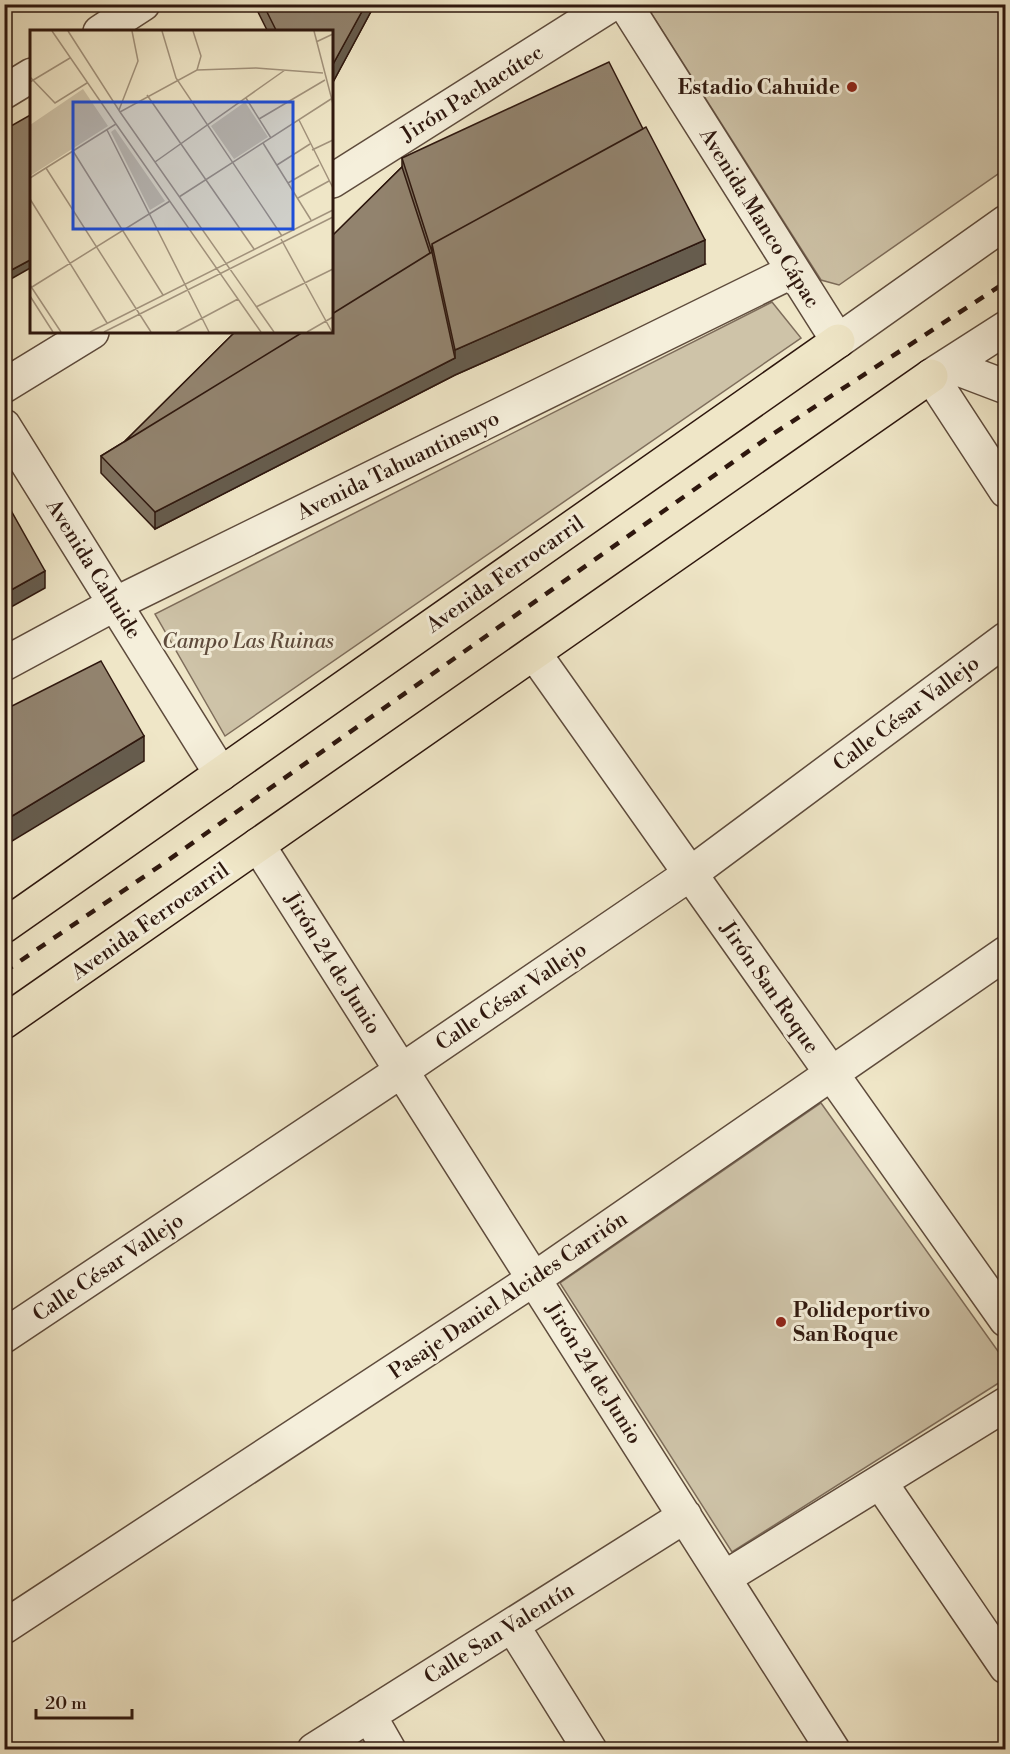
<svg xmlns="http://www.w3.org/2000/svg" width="1010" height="1754" font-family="'Libre Bodoni',serif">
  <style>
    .green { fill: #cec3a8; stroke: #7e6d5b; stroke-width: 1.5 }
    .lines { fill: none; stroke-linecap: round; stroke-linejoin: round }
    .minor-casing { stroke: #5e4b3c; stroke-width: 36 }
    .major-casing { stroke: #2e170e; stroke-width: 36 }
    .minor { stroke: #f5efdb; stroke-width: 33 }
    .major { stroke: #efe6c7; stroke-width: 33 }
    .rail { stroke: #2e170e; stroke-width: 4.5; stroke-dasharray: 10 10; stroke-linecap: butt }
    .wall { fill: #7e715f; stroke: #2e170e; stroke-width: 1.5 }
    .shaded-wall { fill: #665c4d; stroke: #2e170e; stroke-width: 1.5 }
    .building { fill: #92836e; stroke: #2e170e; stroke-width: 1.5 }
    .poi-dot { fill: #8f2418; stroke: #f5efdb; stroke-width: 2 }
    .labels { text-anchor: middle; stroke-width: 6; stroke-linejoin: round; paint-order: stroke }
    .poi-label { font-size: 21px; font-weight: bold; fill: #2e170e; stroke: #f5efdb; text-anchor: end }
    .street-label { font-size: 21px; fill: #2e170e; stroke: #f5efdb }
    .park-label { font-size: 21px; font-style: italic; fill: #5e4b3c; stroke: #f5efdb }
    .inset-road { fill: none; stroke: #a2937d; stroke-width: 1.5 }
    .view { fill: #1d4ed8; fill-opacity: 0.15; stroke: #1d4ed8; stroke-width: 3 }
    .inset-edge { fill: none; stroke: #2e170e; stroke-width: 3 }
  </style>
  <rect width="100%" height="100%" fill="#efe6c7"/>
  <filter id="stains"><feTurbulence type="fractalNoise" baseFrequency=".00333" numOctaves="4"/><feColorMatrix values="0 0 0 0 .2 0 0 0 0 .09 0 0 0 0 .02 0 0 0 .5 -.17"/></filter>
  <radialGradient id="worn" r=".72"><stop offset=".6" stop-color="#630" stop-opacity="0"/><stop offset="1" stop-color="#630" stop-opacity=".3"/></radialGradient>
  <path class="green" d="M646,5h359v164l-166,116 -18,-5z
    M772,302l29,36 -576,398 -70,-122z
    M821,1103l184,258v18l-273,173 -172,-269z"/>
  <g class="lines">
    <defs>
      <path id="minor" d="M625,4l213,337 168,-119
        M100,32l43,-28
        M4,92l28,-17
        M332,181l280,-177
        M1006,328l-75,48 75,115
        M948,365l58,22
        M4,386l88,-54
        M4,426l217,348
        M534,653l472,667
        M4,664l111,-60 678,-333
        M258,845l575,905
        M4,1336l397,-265 289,-197 316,-235
        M880,1482l126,185
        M724,1578l282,-174
        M512,1625l78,125
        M4,1627l530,-348 472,-326
        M369,1715l20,35
        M314,1750l371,-234"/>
      <path id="major" d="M4,926l834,-585
        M4,1022l927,-646"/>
    </defs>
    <use href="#minor" class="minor-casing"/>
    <use href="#major" class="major-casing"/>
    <use href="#minor" class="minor"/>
    <use href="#major" class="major"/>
    <path class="rail" d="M4,972l160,-109 609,-429 233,-152"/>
  </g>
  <path class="wall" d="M254,4h121l-43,80v-52h-64z
    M402,158l303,106 -250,111 -300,154 -54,-56v-17l23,-14 278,-275z"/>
  <path class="shaded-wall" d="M8,4h17l-21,11v-9z
    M366,4h9l-43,80v-18z
    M705,240v24l-250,111 -300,154v-17l300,-154v-8z
    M32,259v8l-28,16v-9z
    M45,571v17l-41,23v-17z
    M144,736v25l-140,85v-25z"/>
  <path class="building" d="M263,4h103l-34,62v-34h-55z
    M609,62l34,67 -211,115v8l-30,-94z
    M32,114v145l-28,15v-144z
    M646,127l59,113 -250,110 -23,-106z
    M402,167l28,86 -98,61v-78z
    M432,252l23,106 -300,154 -54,-56 202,-124h29v-18z
    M235,332h68l-179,110z
    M4,498l41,73 -41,23z
    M101,661l43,75 -140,85v-111z"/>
  <g class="poi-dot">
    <circle cx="852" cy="87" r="6"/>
    <circle cx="781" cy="1322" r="6"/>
  </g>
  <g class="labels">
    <g class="poi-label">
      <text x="840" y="94">Estadio Cahuide</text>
      <text x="793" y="1317" text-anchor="start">Polideportivo<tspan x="793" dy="24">San Roque</tspan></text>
    </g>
    <g class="street-label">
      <text transform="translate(472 93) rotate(-32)" y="7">Jirón Pachacútec</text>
      <text transform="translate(760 218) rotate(58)" y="7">Avenida Manco Cápac</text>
      <text transform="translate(398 465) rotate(-26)" y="7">Avenida Tahuantinsuyo</text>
      <text transform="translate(94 569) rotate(58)" y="7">Avenida Cahuide</text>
      <text transform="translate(505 574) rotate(-35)" y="7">Avenida Ferrocarril</text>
      <text transform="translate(906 713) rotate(-37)" y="7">Calle César Vallejo</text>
      <text transform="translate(150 921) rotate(-35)" y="7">Avenida Ferrocarril</text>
      <text transform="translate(333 963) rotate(58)" y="7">Jirón 24 de Junio</text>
      <text transform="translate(770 987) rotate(55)" y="7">Jirón San Roque</text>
      <text transform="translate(511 996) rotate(-34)" y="7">Calle César Vallejo</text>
      <text transform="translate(108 1267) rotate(-34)" y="7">Calle César Vallejo</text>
      <text transform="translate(508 1295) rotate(-34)" y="7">Pasaje Daniel Alcides Carrión</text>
      <text transform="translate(594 1373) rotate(58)" y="7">Jirón 24 de Junio</text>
      <text transform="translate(499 1633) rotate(-32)" y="7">Calle San Valentín</text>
    </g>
    <g class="park-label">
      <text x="248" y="648">Campo Las Ruinas</text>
    </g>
  </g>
  <g transform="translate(30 30)">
    <rect width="303" height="303" fill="#efe6c7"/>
    <path d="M53,59l25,37 -78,50v-51zM215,72l23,35 -34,22 -23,-33zM85,99l50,72 -15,9 -39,-78z" fill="#cec3a8"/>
    <path class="inset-road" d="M38,1l52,81 77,-42 59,-2 67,5M132,1l14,47 106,158M163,1l8,25 -4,14M284,1l19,73M286,12l17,-8M0,47l25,26 32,-20M0,52l40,-24M117,65l107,154M216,68l25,40M89,80l19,-49 -6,-30M90,82l154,220M229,89l66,-39M269,90l34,68M86,94l145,208M77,100l102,202M233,113l48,77M282,120l21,-10M43,121l90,144M125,132l130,-92M247,135l33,-21M16,138l105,164M0,148l86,-54 -64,-93M258,153l31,-18M149,167l152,-98M268,168l31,-17M0,169l77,124M251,209l51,93M0,255l31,47M2,257l138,-86M0,266l23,36M226,277l77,-38M60,302l243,-122M74,302l229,-115M146,302l62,-33M277,302l26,-15"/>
    <path class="view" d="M43,72h220v127h-220z"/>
    <rect width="303" height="303" class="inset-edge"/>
  </g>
  <rect width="1010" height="1754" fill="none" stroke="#efe6c7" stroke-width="24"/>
  <rect x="6" y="6" width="998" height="1742" fill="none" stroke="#2e170e" stroke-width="3"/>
  <rect x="12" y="12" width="986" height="1730" fill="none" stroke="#2e170e" stroke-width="1.5"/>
  <path d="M36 1709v9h96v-9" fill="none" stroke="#2e170e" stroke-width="3"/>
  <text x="45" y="1709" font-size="18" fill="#2e170e" stroke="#f5efdb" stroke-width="4.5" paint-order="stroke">20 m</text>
  <rect width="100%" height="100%" filter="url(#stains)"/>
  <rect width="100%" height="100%" fill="url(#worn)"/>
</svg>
